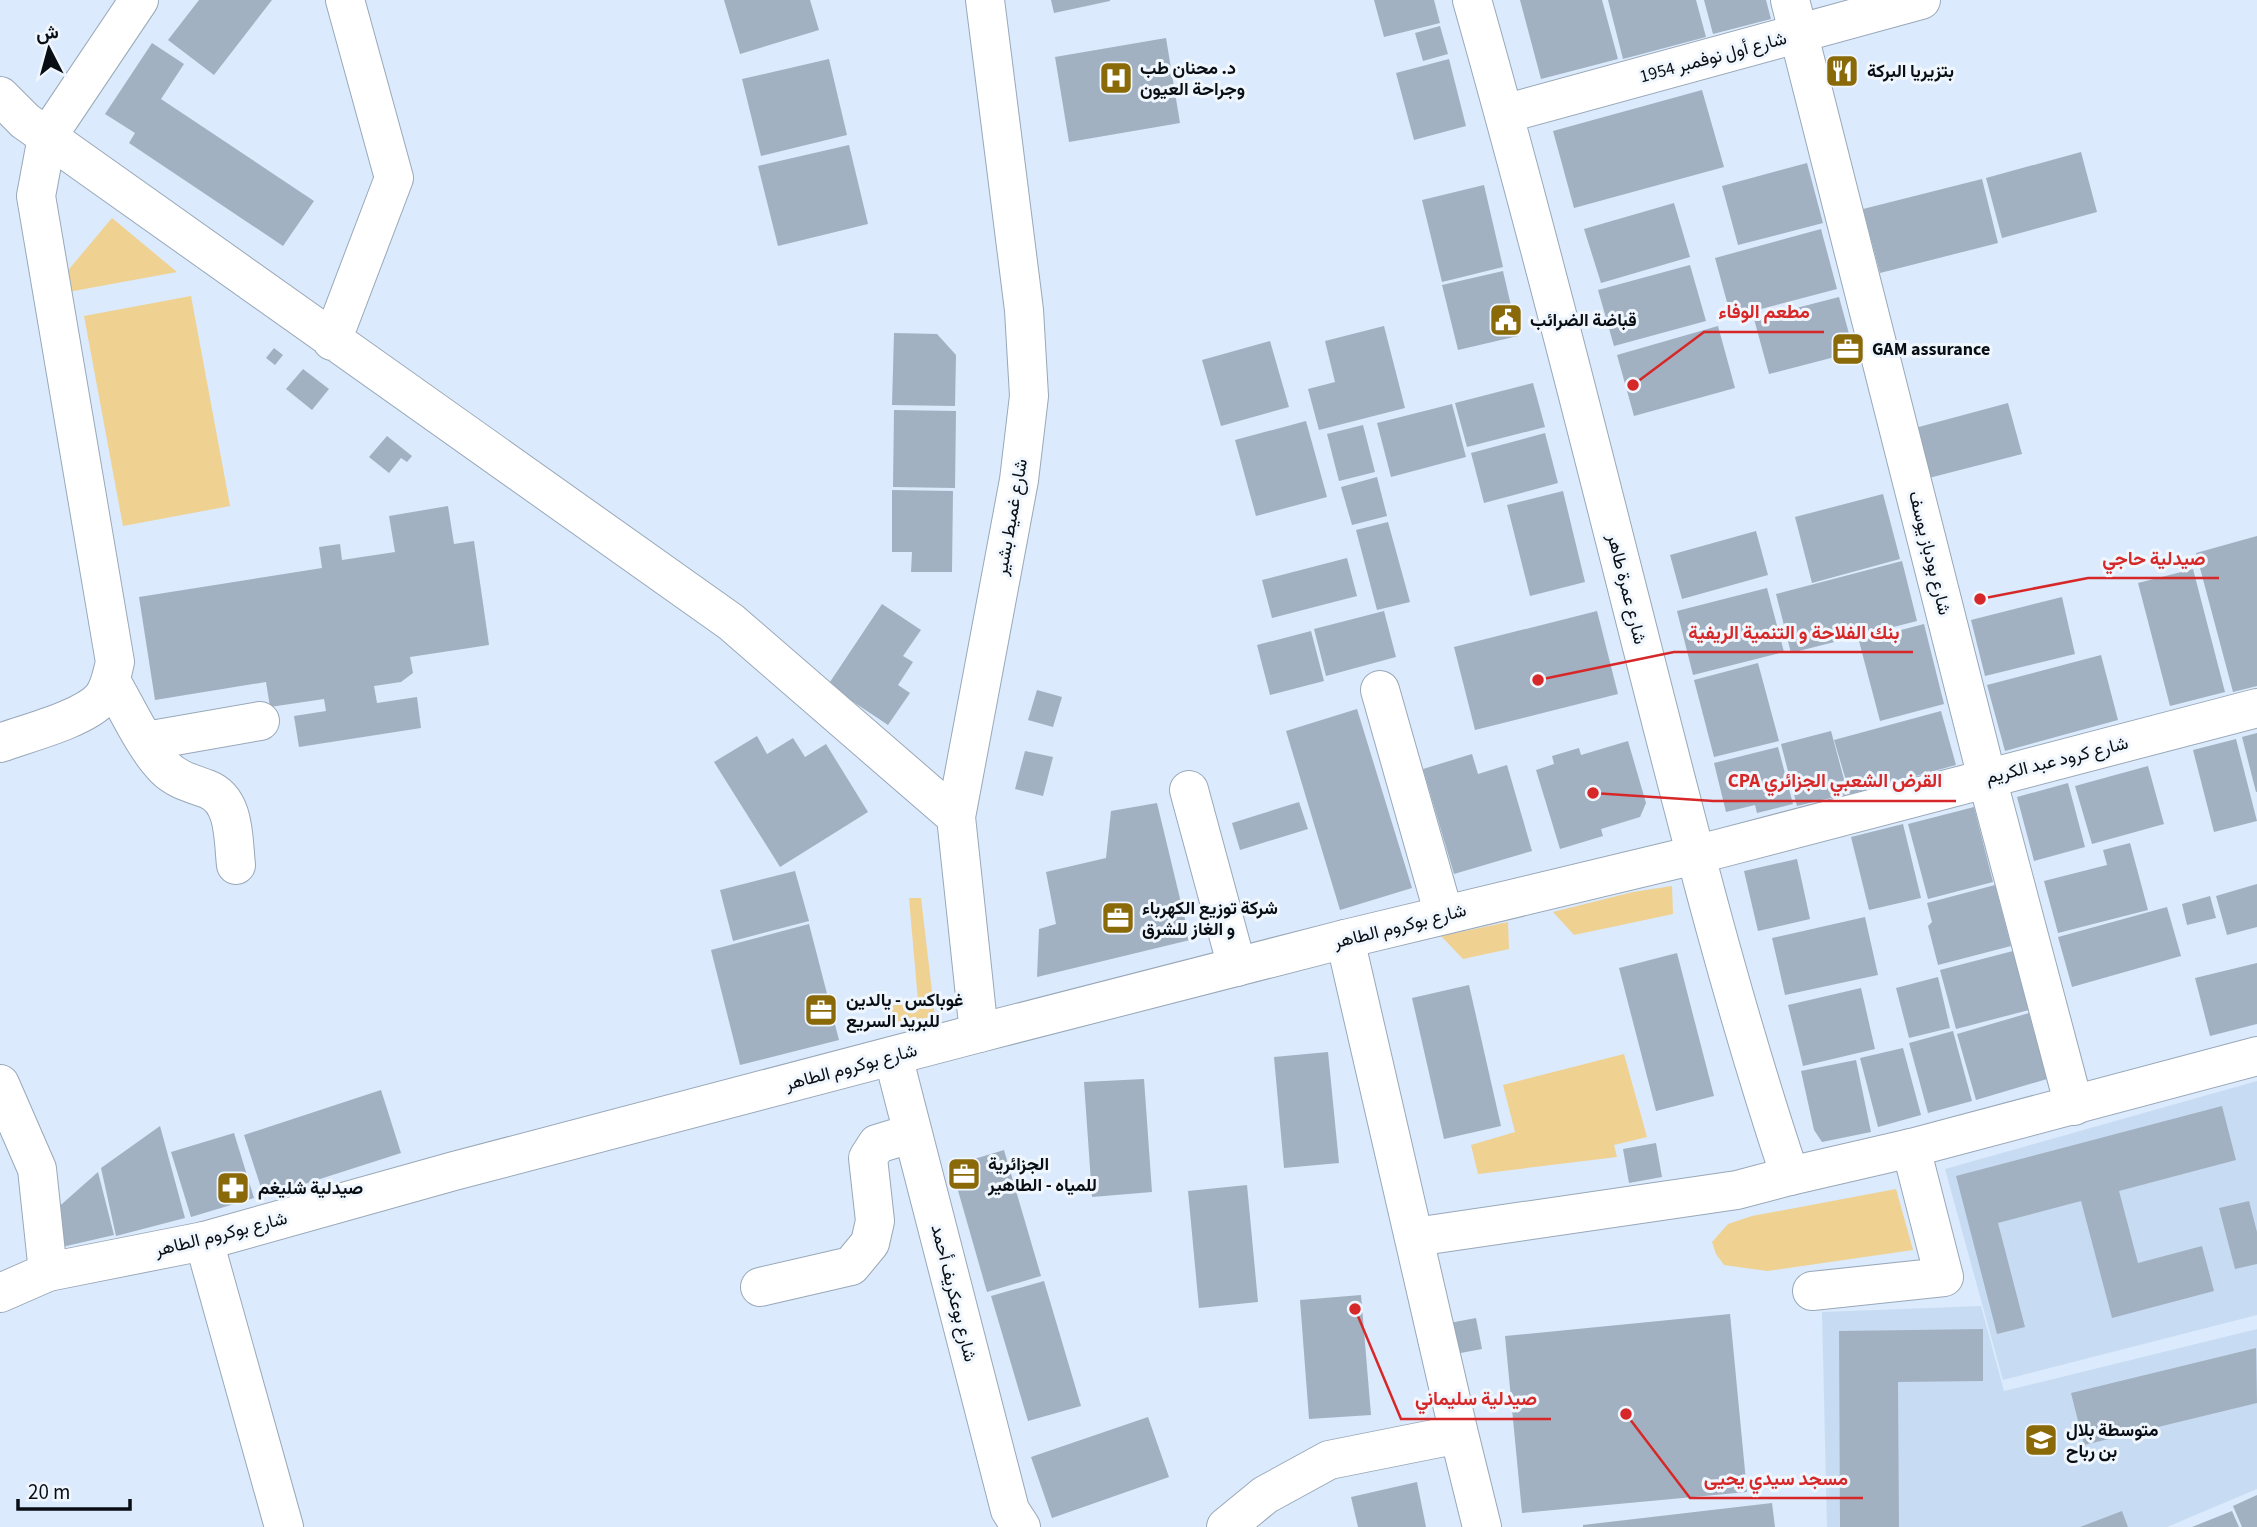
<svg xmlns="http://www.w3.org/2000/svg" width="2257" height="1527" font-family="'Source Sans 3',Vazirmatn,sans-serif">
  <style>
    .built { fill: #c7dcf2 }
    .green { fill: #efd192 }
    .building { fill: #a2b1c1 }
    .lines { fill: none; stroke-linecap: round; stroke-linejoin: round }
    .minor-casing { stroke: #99a8b8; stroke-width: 40 }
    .major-casing { stroke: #99a8b8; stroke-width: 40 }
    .minor { stroke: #fff; stroke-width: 38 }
    .major { stroke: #fff; stroke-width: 38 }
    .labels { text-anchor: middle; stroke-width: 6; stroke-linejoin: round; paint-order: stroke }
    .street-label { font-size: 18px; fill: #090e14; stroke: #f0f6fd }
    .poi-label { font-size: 18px; font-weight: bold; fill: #090e14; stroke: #f0f6fd; text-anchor: start }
    .leader { fill: none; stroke: #d62828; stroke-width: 2.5 }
    .callout-dot { fill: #d62828; stroke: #f0f6fd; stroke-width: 2.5 }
    .callout-label { font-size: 19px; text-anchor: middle; font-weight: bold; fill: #d62828; stroke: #f0f6fd; stroke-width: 6; stroke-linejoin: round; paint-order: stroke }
  </style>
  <rect width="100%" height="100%" fill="#dbeafc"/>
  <path class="built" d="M2257,1081v234l-254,65 -58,-211z
    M1981,1306l23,85 253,-62v160l-90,38h-340l-5,-215z"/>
  <path class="green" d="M112,218l65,54 -109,20 -3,-18z
    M191,296l39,210 -107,20 -39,-210z
    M1672,886l1,28 -99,21 -21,-23 80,-20z
    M909,898h12l14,119 -42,5 -2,-17 27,-4z
    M1508,922l1,27 -46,10 -22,-23z
    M1624,1054l23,83 -33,8 3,12 -139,17 -7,-29 44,-13 -12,-47z
    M1896,1189l17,61 -146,21 -43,-6 -8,-11 -4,-12 16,-18 24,-8z"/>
  <path class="building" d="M199,0h73l-58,75 -46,-35z
    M724,0h86l9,30 -79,24z
    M1051,0h59v1l-56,12z
    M1374,0h60l6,23 -56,14z
    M1520,0h82l16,59 -77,20z
    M1608,0h88l10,37 -83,22z
    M1704,0h62l5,19 -58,15z
    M1440,26l8,28 -25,7 -8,-28z
    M1166,38l14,85 -111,19 -14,-85z
    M152,43l32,21 -23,35 153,102 -31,45 -154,-103 6,-10 -30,-19z
    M829,59l18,76 -86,21 -19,-77z
    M1449,59l17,67 -52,14 -18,-67z
    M1702,90l22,77 -150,41 -21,-77z
    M849,145l19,79 -90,22 -20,-80z
    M2081,152l16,60 -95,26 -16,-60z
    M1807,163l16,60 -85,22 -16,-59z
    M1982,179l16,64 -118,30 -17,-64z
    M1484,185l19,82 -61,15 -20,-82z
    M1674,203l16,54 -89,26 -17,-54z
    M1821,229l16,60 -106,28 -16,-59z
    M1690,265l16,56 -92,25 -16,-56z
    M1503,271l15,65 -60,14 -16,-65z
    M1839,297l15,55 -85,22 -15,-55z
    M1384,326l21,82 -86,22 -11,-41 27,-7 -10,-41z
    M1718,326l17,62 -101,28 -17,-61z
    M894,333l43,1 19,21 -1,51 -63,-1z
    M1270,341l19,66 -68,19 -19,-66z
    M274,348l9,7 -8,10 -9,-7z
    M303,369l26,20 -17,21 -26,-21z
    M1533,383l12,44 -78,20 -12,-44z
    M2008,403l14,51 -93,24 -14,-50z
    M1452,404l14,53 -75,20 -14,-54z
    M894,410l62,1 -1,77 -62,-1z
    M1306,421l21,76 -71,19 -21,-76z
    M1363,425l12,47 -36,9 -12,-47z
    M1545,433l13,50 -74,20 -13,-50z
    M387,436l25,20 -5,6 -6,-4 -12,15 -20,-16z
    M1377,477l10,39 -35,9 -11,-38z
    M892,490l61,1 -1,81h-41l1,-20h-20z
    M1563,491l22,91 -55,14 -23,-91z
    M1883,494l17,65 -88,24 -17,-66z
    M448,506l6,38 20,-3 15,104 -79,12 3,16 -12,9 -27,4 3,17 40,-6 4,31 -122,19 -5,-31 32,-5 -2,-12 -54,8 -4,-25 -111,18 -16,-103 183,-29 -3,-21 21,-3 2,16 53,-8 -6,-36z
    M1388,522l22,80 -33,8 -21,-80z
    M1756,531l12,44 -86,24 -12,-44z
    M2257,536v150l-24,6 -37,-139z
    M1347,558l10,38 -85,22 -10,-38z
    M1902,561l15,60 -126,32 -15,-59z
    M2193,569l32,123 -55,14 -32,-123z
    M1767,588l17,64 -91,23 -16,-64z
    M2062,597l13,57 -90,22 -14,-56z
    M882,604l39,26 -18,26 10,6 -15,23 12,8 -22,32 -60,-40z
    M1384,611l12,46 -70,19 -12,-47z
    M1597,611l21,83 -143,36 -21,-83z
    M1924,624l20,80 -64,17 -21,-80z
    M1311,631l13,50 -54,14 -13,-50z
    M2101,655l17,65 -113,31 -18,-66z
    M1758,663l21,78 -65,16 -20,-77z
    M1037,690l25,7 -9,30 -25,-7z
    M1357,709l55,179 -72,22 -54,-179z
    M1941,711l15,54 -106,29 -16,-54z
    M1831,731l17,63 -51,12 -16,-62z
    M2257,733v59h-1l-14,-55z
    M757,736l10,18 26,-16 12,19 21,-13 42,68 -88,55 -66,-105z
    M2236,739l21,82 -43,11 -21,-82z
    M1628,741l18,62 -6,14 -39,12 2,7 -43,13 -24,-79 18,-6 -2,-8 27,-8 2,7z
    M1778,747l15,57 -36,9 -2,-8 -29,7 -12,-49z
    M1025,751l28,6 -10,39 -28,-7z
    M1472,754l6,20 29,-9 25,86 -78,23 -31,-105z
    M2148,766l16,58 -72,20 -17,-58z
    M2068,783l17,64 -51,14 -17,-64z
    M1299,802l9,27 -68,21 -8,-27z
    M1157,803l33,137 -153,37 2,-48 17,-5 -10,-52 60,-14 5,-47z
    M1974,807l19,75 -65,17 -20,-75z
    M1903,824l18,74 -52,12 -18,-73z
    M2130,843l18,67 -90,23 -14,-52 63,-16 -4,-15z
    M1797,859l13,60 -52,12 -14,-60z
    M795,871l14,50 -76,20 -13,-51z
    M2257,884v43l-30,8 -11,-39z
    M1995,885l16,61 -73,19 -10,-39 4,-4 -5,-19z
    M2210,896l6,22 -29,7 -5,-21z
    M2167,907l14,49 -109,31 -14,-50z
    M1865,917l13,58 -93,20 -13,-57z
    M809,924l30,116 -99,25 -29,-115z
    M2013,951l16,59 -73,19 -16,-59z
    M1677,953l37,143 -58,15 -37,-143z
    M2257,963v61l-47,12 -15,-58z
    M1938,977l12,51 -41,10 -13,-50z
    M1469,985l32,141 -57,13 -32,-141z
    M1861,988l14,61 -72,17 -15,-61z
    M2029,1013l18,66 -71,21 -19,-66z
    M1953,1031l19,70 -44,12 -19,-70z
    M1903,1048l18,67 -43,12 -18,-69z
    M1328,1052l11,111 -55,5 -10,-111z
    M1856,1060l15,72 -49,10 -8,-12 -13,-59z
    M1144,1079l8,113 -60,5 -8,-115z
    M381,1090l20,63 -137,44 -20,-62z
    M2222,1106l14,54 -117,31 19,72 64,-17 12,45 -102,27 -31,-117 -83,22 27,104 -28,7 -41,-158z
    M160,1126l25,92 -69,18 -15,-68z
    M234,1133l20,65 -63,19 -20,-65z
    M1656,1143l6,34 -33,6 -6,-34z
    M1004,1150l37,126 -54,16 -36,-126z
    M98,1172l16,63 -52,12 -8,-36z
    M1247,1185l11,117 -59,6 -11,-117z
    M2249,1201l8,31v32l-22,5 -16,-61z
    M1044,1281l37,125 -53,15 -37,-125z
    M1361,1295l10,120 -62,4 -9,-119z
    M1730,1314l17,178 -225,21 -17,-177z
    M1476,1318l6,31 -32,6 -6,-31z
    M1983,1329v52l-85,1 1,145h-59l-1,-196z
    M2256,1348l1,55 -173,42 -13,-52z
    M1148,1417l21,60 -117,41 -21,-61z
    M1417,1482l9,45h-68l-7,-30z
    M2257,1495v32h-15l-9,-21z
    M1772,1503l3,24h-192v-2z
    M2122,1511l6,16h-48z
    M2232,1511l7,16h-47z"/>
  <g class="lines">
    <defs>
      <path id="minor" d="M1790,0l197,778 87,328
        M0,96l25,25 706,501 225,195
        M332,341l62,-163 -49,-178
        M111,681c15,25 33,66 54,87 12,12 26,15 42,21 29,11 26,51 29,76
        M1380,690l64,225
        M146,741l114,-20
        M0,743c27,-10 84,-24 102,-45 8,-10 10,-24 13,-36l-79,-466 11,-59 92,-137
        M1189,790l48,177
        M1695,855l562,-147
        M1345,939l114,495 23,93
        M979,1033l-23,-216 63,-337 10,-84 -5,-86 -39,-310
        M893,1056l117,454 11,17
        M0,1084l37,85 11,103
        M1415,1237l322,-47 53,-14
        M204,1241l80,286
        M760,1287l91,-21 19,-23 5,-22 -7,-63 9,-14 36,-11
        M1812,1291l132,-14 -33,-129
        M1226,1527l39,-32 64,-35 130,-26"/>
      <path id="major" d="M1472,0c60,212 114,426 168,639 46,180 91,361 150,537l121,-28 346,-92
        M1504,114l417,-114
        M0,1293l48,-21 156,-31 250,-70 525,-138 366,-94 350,-84"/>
    </defs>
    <use href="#minor" class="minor-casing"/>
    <use href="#major" class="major-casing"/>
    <use href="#minor" class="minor"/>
    <use href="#major" class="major"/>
  </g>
  <defs>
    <symbol id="restaurant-square" viewBox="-11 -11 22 22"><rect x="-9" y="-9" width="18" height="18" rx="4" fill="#8a6908" stroke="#f0f6fd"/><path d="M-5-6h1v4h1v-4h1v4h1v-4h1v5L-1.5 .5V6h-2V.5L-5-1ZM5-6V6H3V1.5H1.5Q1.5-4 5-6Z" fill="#fff"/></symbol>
    <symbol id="hospital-square" viewBox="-11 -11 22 22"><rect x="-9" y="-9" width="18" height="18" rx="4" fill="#8a6908" stroke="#f0f6fd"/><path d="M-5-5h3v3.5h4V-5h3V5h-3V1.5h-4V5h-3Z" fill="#fff"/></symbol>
    <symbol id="civic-square" viewBox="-11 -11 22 22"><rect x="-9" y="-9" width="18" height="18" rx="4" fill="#8a6908" stroke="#f0f6fd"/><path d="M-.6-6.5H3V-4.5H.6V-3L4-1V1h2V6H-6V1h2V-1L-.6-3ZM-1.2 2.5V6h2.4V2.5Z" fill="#fff"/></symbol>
    <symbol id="office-square" viewBox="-11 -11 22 22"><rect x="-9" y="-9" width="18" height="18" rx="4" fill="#8a6908" stroke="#f0f6fd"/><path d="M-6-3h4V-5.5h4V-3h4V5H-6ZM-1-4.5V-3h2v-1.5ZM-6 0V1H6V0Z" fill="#fff"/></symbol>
    <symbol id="pharmacy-square" viewBox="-11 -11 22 22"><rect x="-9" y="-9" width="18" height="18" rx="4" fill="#8a6908" stroke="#f0f6fd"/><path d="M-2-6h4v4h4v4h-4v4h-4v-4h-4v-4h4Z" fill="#fff"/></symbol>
    <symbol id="school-square" viewBox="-11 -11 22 22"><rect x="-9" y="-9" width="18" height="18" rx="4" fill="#8a6908" stroke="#f0f6fd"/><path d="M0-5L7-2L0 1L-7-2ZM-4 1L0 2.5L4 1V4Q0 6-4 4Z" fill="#fff"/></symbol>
  </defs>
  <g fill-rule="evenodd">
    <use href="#restaurant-square" x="1823" y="52" width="38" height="38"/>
    <use href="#hospital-square" x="1097" y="59" width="38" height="38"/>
    <use href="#civic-square" x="1487" y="301" width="38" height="38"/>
    <use href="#office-square" x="1829" y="330" width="38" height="38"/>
    <use href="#office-square" x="1099" y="899" width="38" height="38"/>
    <use href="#office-square" x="802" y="991" width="38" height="38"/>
    <use href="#office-square" x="945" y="1155" width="38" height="38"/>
    <use href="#pharmacy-square" x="214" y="1169" width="38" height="38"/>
    <use href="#school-square" x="2022" y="1421" width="38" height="38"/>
  </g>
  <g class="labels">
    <g class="street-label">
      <text transform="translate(1713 57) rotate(-15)" y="6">شارع أول نوفمبر 1954</text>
      <text transform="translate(1011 517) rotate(-80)" y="6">شارع غميط بشير</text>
      <text transform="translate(1930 553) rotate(76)" y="6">شارع بودباز يوسف</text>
      <text transform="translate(1627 589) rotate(76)" y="6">شارع عمرة طاهر</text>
      <text transform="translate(2057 760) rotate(-14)" y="6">شارع كرود عبد الكريم</text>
      <text transform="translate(1400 926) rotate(-14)" y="6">شارع بوكروم الطاهر</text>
      <text transform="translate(851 1067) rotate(-15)" y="6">شارع بوكروم الطاهر</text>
      <text transform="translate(221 1234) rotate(-14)" y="6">شارع بوكروم الطاهر</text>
      <text transform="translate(954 1293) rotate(76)" y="6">شارع بوعكريف أحمد</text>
    </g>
    <g class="poi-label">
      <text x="1140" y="74">د. محنان طب<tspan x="1140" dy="21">وجراحة العيون</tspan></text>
      <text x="1867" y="77">بتزيريا البركة</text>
      <text x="1530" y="326">قباضة الضرائب</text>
      <text x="1872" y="355">GAM assurance</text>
      <text x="1142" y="914">شركة توزيع الكهرباء<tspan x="1142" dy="21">و الغاز للشرق</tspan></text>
      <text x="846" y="1006">غوباكس - يالدين<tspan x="846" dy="21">للبريد السريع</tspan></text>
      <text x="988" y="1170">الجزائرية<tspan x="988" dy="21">للمياه - الطاهير</tspan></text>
      <text x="258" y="1194">صيدلية شليغم</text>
      <text x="2066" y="1436">متوسطة بلال<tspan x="2066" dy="21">بن رباح</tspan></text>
    </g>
  </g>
  <path class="leader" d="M1633 385L1704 332H1824M1980 599L2088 578H2219M1538 680L1674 652H1913M1593 793L1713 801H1956M1355 1309L1401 1419H1551M1626 1414L1690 1498H1863"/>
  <g class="callout-dot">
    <circle cx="1633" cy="385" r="7"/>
    <circle cx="1980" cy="599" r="7"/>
    <circle cx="1538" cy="680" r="7"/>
    <circle cx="1593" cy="793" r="7"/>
    <circle cx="1355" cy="1309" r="7"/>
    <circle cx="1626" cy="1414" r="7"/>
  </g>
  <g class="callout-label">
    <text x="1764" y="318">مطعم الوفاء</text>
    <text x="2154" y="565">صيدلية حاجي</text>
    <text x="1794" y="639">بنك الفلاحة و التنمية الريفية</text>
    <text x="1835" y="787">CPA القرض الشعبي الجزائري</text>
    <text x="1476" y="1405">صيدلية سليماني</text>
    <text x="1776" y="1485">مسجد سيدي يحيى</text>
  </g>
  <g transform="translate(49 49) rotate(354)" stroke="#f0f6fd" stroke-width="5" paint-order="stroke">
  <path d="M0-5L12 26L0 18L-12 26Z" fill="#090e14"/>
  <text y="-10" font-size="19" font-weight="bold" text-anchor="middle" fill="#090e14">ش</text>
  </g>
  <path d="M18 1499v10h112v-10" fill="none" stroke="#090e14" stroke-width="3.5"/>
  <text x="28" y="1499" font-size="21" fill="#090e14" stroke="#f0f6fd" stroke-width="5" paint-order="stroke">20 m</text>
</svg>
